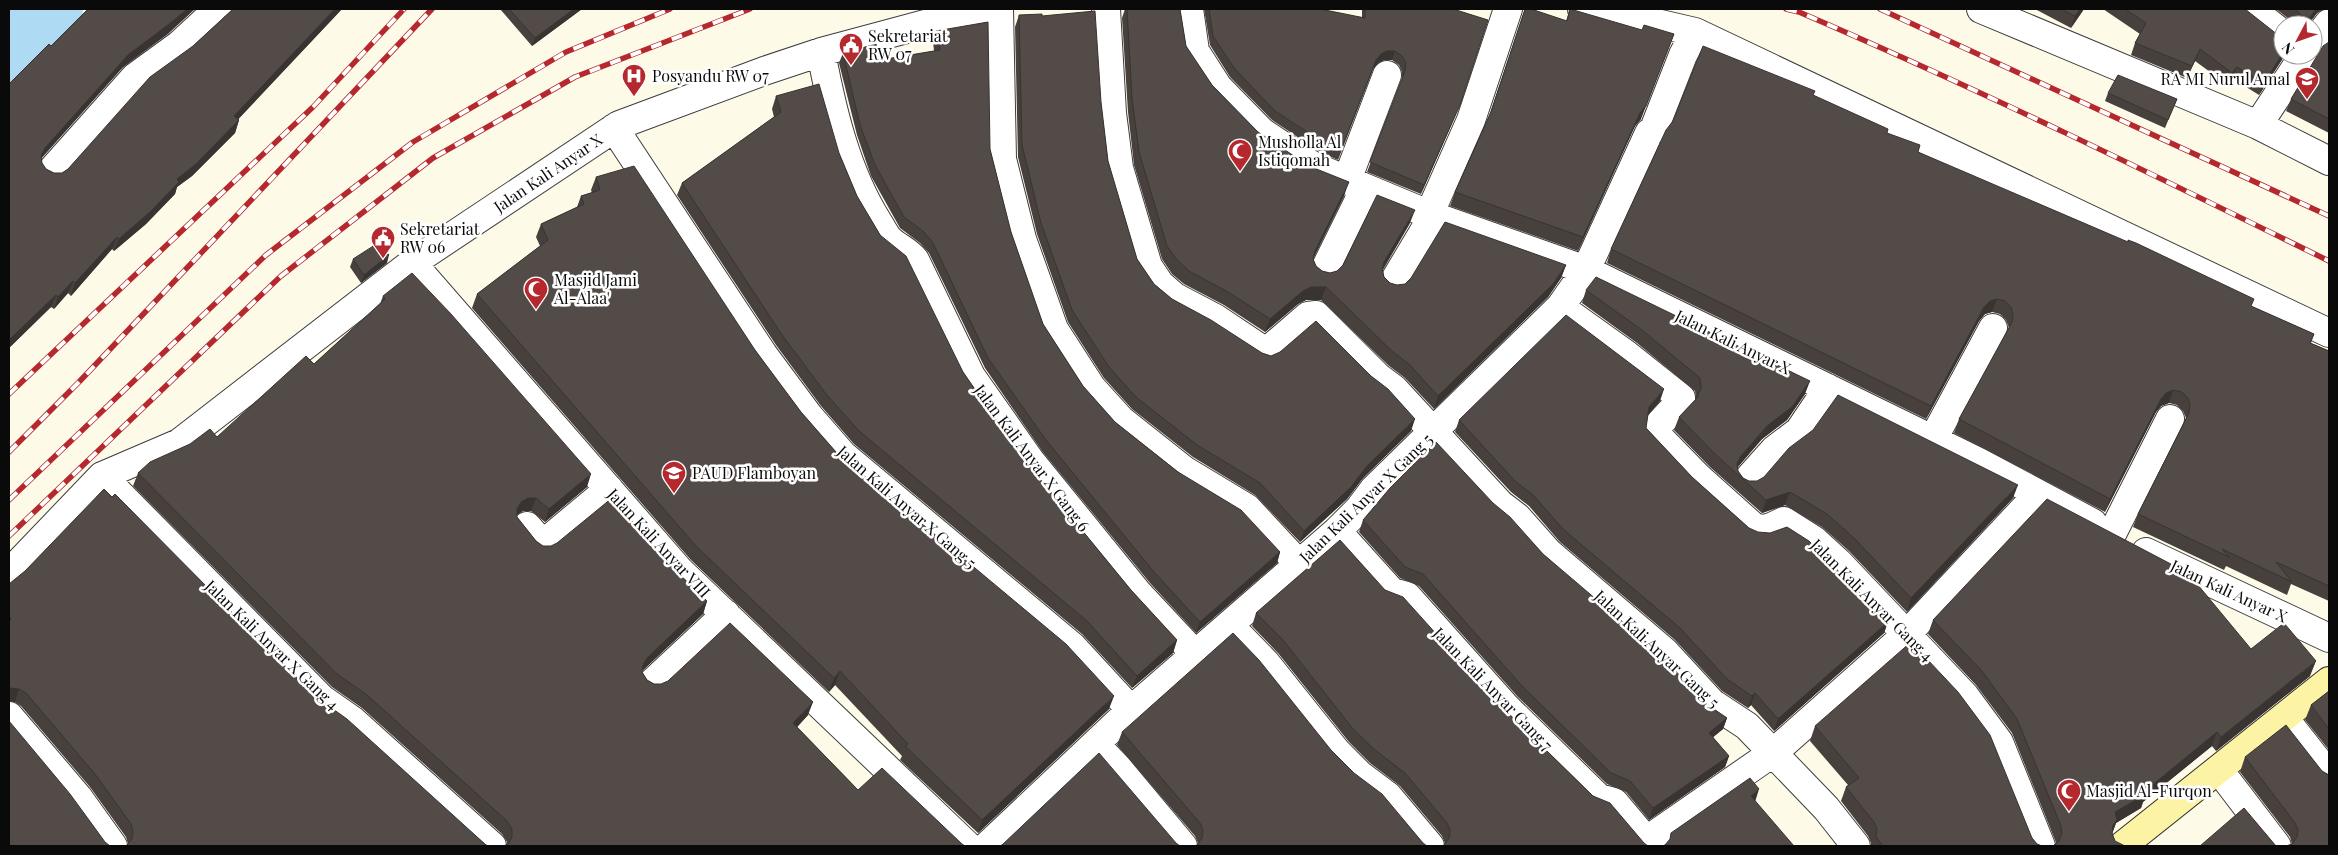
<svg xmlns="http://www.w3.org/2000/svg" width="2338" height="855" font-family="'Playfair Display',serif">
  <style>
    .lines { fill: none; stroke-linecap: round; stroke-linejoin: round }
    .river { stroke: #afdaf4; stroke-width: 68 }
    .street-casing { stroke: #3d3d3d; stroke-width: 30 }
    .secondary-casing { stroke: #2c2c2c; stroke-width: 30 }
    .street { stroke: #fff; stroke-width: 28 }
    .secondary { stroke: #fdf3a5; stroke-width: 28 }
    .rail-casing { stroke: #b5282e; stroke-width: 5.5 }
    .rail { stroke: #fff; stroke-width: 4; stroke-dasharray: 11; stroke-linecap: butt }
    .wall { fill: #47403d }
    .shaded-wall { fill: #393432 }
    .building { fill: #524b47; stroke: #393432 }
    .labels { text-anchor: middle; stroke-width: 5; stroke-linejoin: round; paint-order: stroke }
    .poi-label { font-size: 16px; fill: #0a0a0a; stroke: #fff; text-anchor: start }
    .street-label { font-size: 16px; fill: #0a0a0a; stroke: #fff }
  </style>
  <rect width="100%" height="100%" fill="#fefae8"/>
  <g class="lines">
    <path class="river" d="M9,49l40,-40"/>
    <defs>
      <path id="street" d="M999,9l3,150 20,80 32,90 38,59 29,32 63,50 63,38 52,56
        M1106,9l6,104 7,55 29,98 12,18 15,13 40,21 51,34 42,-36 8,-1 62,62 16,12 106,115 17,13 32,36 116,99 47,51 35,23 79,82 30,38
        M1189,9l6,42 23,36 44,45 51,34 120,50 153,54 393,192 114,61
        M1582,9l27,3 86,20 634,301
        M1981,9l277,116 71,36
        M2251,9l32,25
        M2313,44l16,-21
        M821,52c11,58 25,119 57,170 4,6 8,15 13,19 8,7 17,10 24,19l56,116 59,84 108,133 58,62
        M2258,125l46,-70
        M614,128l149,226 46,62 34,39 229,191 59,64
        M52,170l83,-93 44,-32 39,-36
        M1347,180l40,-105
        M1429,215l42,-95 37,-111
        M412,263l268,308 288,275
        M1324,271l41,-83
        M1393,283l40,-67
        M1560,307l67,48 54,43v3l-21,22 -3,12 42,43 56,50 12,1 17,-8 30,19 24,22 127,134 34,46 42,104
        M1932,441l61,-113
        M102,476l220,223 30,21 140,126
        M1748,479l26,-29 25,-19 29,-43
        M527,526l16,18 66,-55
        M1337,531l55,61 15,4 100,112 92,90 15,4 37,44
        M2112,534l58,-115
        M2146,552l183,86
        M9,573l93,-97 77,-33 233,-180 207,-138 145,-54 57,-19 160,-43
        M1229,625l37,38 71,89 23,23 28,21 42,50
        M653,682l73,-68
        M9,716l69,81 35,49
        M2284,718l45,57
        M1095,744l23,24 65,78
        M2219,770l58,76
        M1647,840l127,-88 133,-118 131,-140
        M987,846l144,-136 206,-179 22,-22 15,-20 186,-182 26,-37 63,-137 5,-4 29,-74 12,-23"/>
      <path id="secondary" d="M2122,846l207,-165"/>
    </defs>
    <use href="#street" class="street-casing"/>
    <use href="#secondary" class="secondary-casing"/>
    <use href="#street" class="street"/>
    <use href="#secondary" class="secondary"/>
    <defs>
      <path id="rail" d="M1786,9l13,3c180,77 355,163 530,249
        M1880,9l449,207
        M9,394l304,-287 91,-98
        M9,452l70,-70 353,-373
        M9,500l257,-245 147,-113 153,-90 104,-43
        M9,536l272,-260 152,-118 142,-81 175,-68"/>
    </defs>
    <use href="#rail" class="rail-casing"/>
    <use href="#rail" class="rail"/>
  </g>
  <path class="wall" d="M233,9h109l-104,110 1,1 -4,13 -43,43 -15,11 -2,7 -29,30 -32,27 -2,-2 -41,47 -3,-3 -14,16 -3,-2 -42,41v-264l42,-38 118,-13 -46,34 -82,91 1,5 4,6 8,4h8l6,-4 125,-123z
    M500,9h82l-50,37z
    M1125,9h55l6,37 26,39 46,47 86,64 -30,61 -1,2 3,7 6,5 8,2 7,-2 73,-48 -27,47 1,7 6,6 7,2 169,-20 -5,13 -13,19 -114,112 -29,-31 -17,-13 -67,-65h-15l-8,4 -33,28 -41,-27 -40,-21 -12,-10 -10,-15 -28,-94 -6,-53 -6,-94z
    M1204,9h116l42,9v-9h91l3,105 -35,80 -54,-22 35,-92v-8l-3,-7 -7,-5h-8l-6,3 -5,6 -35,91 -18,-8 -48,-32 -42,-43 -20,-32z
    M1525,9l41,12 4,-12 71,110 -6,7 -57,125 -128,-45 5,-14 34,-76z
    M2035,9h49l-13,19z
    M2103,9h142l38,46h2l-26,40 -27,-17 -4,7 -33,-24 -8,17 -56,-23 4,-12 5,-9z
    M2276,9h47l-6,4 -9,12h-13l-2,-3z
    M1019,15l23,1 59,86 7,59 29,98 17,25 18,15 90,54 149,78 -48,47 -16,21 -47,43 -45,-47 -62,-38 -61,-48 -28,-31 -36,-56 -31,-88 -19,-77 -3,-130z
    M936,31l54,118 21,83 32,92 40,62 32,36 165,130 -3,11 -81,70 -46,-50 -108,-132 -57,-83 -56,-115 -9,-10 -20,-15 -29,-52 -14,-41 -18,-72 4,-10 37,7 54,-9 -1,-10z
    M2329,42v91l-43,-22 5,-12z
    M2108,93l69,6 -12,29 -60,-27z
    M1813,95l74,38 31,19 333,154 63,28 -3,9 18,8v250l-38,-17 -4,11 -61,-29 -2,4 -91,-43 5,-13 48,-96 -3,-7 -6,-6 -8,-2 -8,3 -5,6 -51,100 -151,-79 5,-14 50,-91 -3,-8 -6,-6 -8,-2 -7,2 -6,7 -53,98 -319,-156 4,-14 62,-128z
    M776,96l63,57 18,43 106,176 59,85 109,133 46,50 -4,13 -41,35 -50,-54 -228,-190 -33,-38 -45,-61 -99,-150 5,-12 92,-66 -2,-8z
    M596,177l159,173 46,62 35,40 273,257 -131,124 -78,-73 2,-4 -67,-71 -6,7 -138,-132 -219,-252 5,-14 63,-48 -4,-9 5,-13 36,-17 4,-11 11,-3 -1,-3z
    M353,259l34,4 -26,20 -11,-16z
    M1586,290l219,104 -18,26 -25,19 -24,28v4l5,7 6,3 264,17 -106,114 -58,-61 -27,-24 -37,-22 -23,8 -52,-46 -36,-37 5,-13 17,-18 -1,-8 -58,-48 -55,-40z
    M383,296l204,191 -42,35 -14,-11h-8l-6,4v2l19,24 7,5 130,22 34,33 -4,13 -61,57v1l5,8 7,4 154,31 -11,12 61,63 104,54h-455v-2l-5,-8 -140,-126 -30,-21 -199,-201 5,-13 79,-36 97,-73 66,-60z
    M1660,401l-12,14 -2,13 46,49 57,51 139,94 -4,11 -110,98 -23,-26 -3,3 -26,-17 -47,-51 -115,-98 -31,-36 -18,-14 -56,-60 4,-12z
    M1493,503l50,51 162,149 22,15 -4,11 -10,8 16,19 -4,11 -76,53 -23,-28 -19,-8 -89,-87 -99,-111 -19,-8 -41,-46 4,-12z
    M9,584l307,113 170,148 -358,-1 -2,-7 -36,-50 -69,-81 -6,-4 -6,-1z
    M1385,590l116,116 92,90 51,47 -200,2 1,-2 -3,-7 -42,-50 -30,-23 -21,-21 -71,-89 -26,-27 4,-13z
    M1933,620l318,29 59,27 -94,75 -4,-5 -69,56 -2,6 -25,15 -4,11 3,7 -62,5 3,-3 -1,-3 -43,-107 -36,-48 -48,-51z
    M2329,691v59l-24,-30 6,-15z
    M1815,726l217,112 5,6 5,2h-171v-3l-3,-7 -27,-35 5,-14 2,-2 -38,-44z
    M1122,732l209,18 92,93 -226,2 1,-2 -3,-7 -78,-91z
    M2245,757l77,14 6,4 1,71 -37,-2 -2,-7 -50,-65z"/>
  <path class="shaded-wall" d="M187,9h8l-26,24 -46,34 -83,93 1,-5 4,-7 83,-93z
    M335,9h7l-112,119 4,-12z
    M574,9h8l-50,37 3,-8z
    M2080,9h4l-13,19 4,-12z
    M2316,9h7l-6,4 -9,12h-4z
    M1674,34l-33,85 -6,7 -57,125 5,-14z
    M2200,49l-5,12 -8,17 5,-12z
    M1387,51h8l-3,9h-8l-6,3 -5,6 -35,91 38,-100 5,-6z
    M2283,53v2h2l-26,40 5,-12z
    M2237,67l-5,11 -4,7 4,-12z
    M1460,105l-4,9 -35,80 3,-9z
    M239,120l-4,13 -43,43 -15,11 -2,7 -29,30 -32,27 5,-12 58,-60z
    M1349,182l-5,14 -34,69 5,-14z
    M1415,210l-5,13 -31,52 5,-13z
    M117,237l-5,12 -41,47 4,-13z
    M389,255l-2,8 -26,20 3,-8z
    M1566,265l-5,13 -13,19 -114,112 4,-13z
    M73,281l-5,12 -14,16 4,-12z
    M1311,287h15l-5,13h-15l-8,4 -33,28 5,-13 33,-28z
    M56,295l-5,12 -42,41v-8z
    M1997,299l-5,13 -7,2 -6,7 -53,98 5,-13 53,-99 6,-6z
    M1810,381l-5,13 -18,26 -25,19 -28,32 7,-15z
    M1664,389l-4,12 -15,18 4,-12z
    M2173,390l-4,13 -8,3 -5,6 -51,100 5,-13 51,-100 5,-6z
    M1415,419l-4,12 -48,47 -16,21 -47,43 4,-11 63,-65z
    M591,474l-4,13 -42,35 4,-13z
    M2018,485l-5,13 -106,114 4,-14z
    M1790,492l-5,13 -23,8 4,-13z
    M528,498h8l-5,13h-8l-7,4 1,-6 4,-7z
    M1280,552l-3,11 -81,70 4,-11z
    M707,601l-4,13 -61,57 1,-6 4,-7z
    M1888,622l-4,11 -110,98 4,-12z
    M1177,640l-4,13 -41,35 5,-12z
    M2316,661l-6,15 -94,75 5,-14z
    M840,671l-5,14 -6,7 5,-14z
    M11,688l8,1 -4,13 -6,-1v-12z
    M1755,693l-4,12 -3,3 4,-12z
    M1114,696l-5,13 -131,124 4,-13z
    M813,702l-5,13 -19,21 4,-13z
    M1727,718l-4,11 -18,15 4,-11z
    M2217,732l-5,14 -69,56 -2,6 -25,15 -4,11 3,-22 30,-21z
    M1729,756l-4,11 -76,53 4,-12z
    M1759,789l-4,13 -4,-6z"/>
  <path class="building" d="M88,9h99l-14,12 -45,34 -83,93 -4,7 1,8 4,6 8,4h8l6,-4 82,-92 43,-31 40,-37h102l-101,107 5,4 -43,44 -19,15 2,3 -29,30 -31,27 -2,-2 -42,46 -2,-2 -15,16 -2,-2 -47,45v-39h1l-1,-1v-216l40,-40 2,2z
    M509,9h65l-39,29z
    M1127,9h53l6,37 26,39 46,47 51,34 40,16 -34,69 -2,8 3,7 6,5 8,2 7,-2 6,-6 34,-70 38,15 -31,52 -2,7 2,8 6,6 7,2 8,-1 6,-6 34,-56 121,43 -13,19 -115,112 -28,-31 -17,-13 -67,-65h-15l-8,4 -33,28 -42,-27 -39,-21 -12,-11 -10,-14 -28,-94 -7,-54z
    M1209,9h111l45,9v-9h88l35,11 -28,85 -36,80 -54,-23 35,-91 1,-8 -4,-7 -7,-5h-8l-6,3 -5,6 -35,90 -17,-7 -49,-32 -41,-43 -21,-32z
    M1525,9h6l36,12 3,-12 72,21 2,-5 30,9 -28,72 -6,7 -57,124 -128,-45 36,-80z
    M2061,9h19l-5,7z
    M2125,9h120l33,26 5,1v17l-19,30 -27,-16 -5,6 -32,-24 -8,17 -57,-23 11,-20z
    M2296,9h20l-12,16h-3l1,-8z
    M1095,11l6,91 7,59 29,98 17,25 18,15 39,21 51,33 9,3 9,-4 36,-31 55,55 17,13 27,30 -48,47 -16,21 -47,44 -44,-48 -63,-38 -61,-48 -27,-30 -37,-57 -31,-87 -19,-78 -3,-130 23,-1v2z
    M988,22l2,127 21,83 32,92 40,62 32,36 63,50 63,38 39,42 -80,70 -46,-50 -108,-132 -58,-82 -55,-115 -9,-11 -20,-15 -29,-52 -15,-40 -17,-72 33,-9 4,16 60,-10 -4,-19z
    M2329,42v77l-38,-20 32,-53z
    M1703,46l112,45 -2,4 75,34 -1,4 33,12 -2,7 210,90v-2l8,3 118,56 -3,7 63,28 -4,9 19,8v235l-53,-24 16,20 -70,-33 7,8 -91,-43 51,-101 1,-9 -2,-6 -6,-6 -9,-2 -7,3 -5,6 -51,100 -151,-80 53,-97 1,-7 -2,-8 -6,-6 -8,-2 -7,2 -6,6 -53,99 -320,-157 55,-119 7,-9z
    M2118,75l59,24 -9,21 -60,-27z
    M819,84l20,69 18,43 23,39 26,21 57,116 59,85 109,133 46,50 -40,36 -50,-55 -228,-190 -33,-37 -46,-62 -98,-149 99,-71 -5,-16z
    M634,166l121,184 46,62 35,40 230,192 48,52 -132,124 -77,-74 3,-2 -68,-73 -6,7 -138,-132 -219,-252 71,-54 -7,-16 43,-20 -3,-8 19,-6 -4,-13z
    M378,243l11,12 -25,20 -11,-16z
    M412,273l39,41 140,160 -42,35 -13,-11h-8l-7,4 -4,7v8l19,24 7,5h8l6,-3 55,-45 61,70 34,33 -60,57 -4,7 -1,7 5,8 7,4h7l7,-3 62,-58 83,79 -20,21 65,67 24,-22 80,76 3,2h-461l5,-3 3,-6v-8l-5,-8 -140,-126 -30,-21 -199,-201 12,-11 40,-18 20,-15 7,8 89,-81 8,8 71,-65 -2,-3z
    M1596,277l214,104 -18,26 -25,19 -26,30 -4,7 1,8 5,7 6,3h8l7,-4 25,-29 24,-18 25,-35 180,90 -107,113 -57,-60 -27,-24 -37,-22 -24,8 -51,-46 -36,-37 18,-19 4,-10 -1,-10 -58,-48 -56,-40z
    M1566,315l98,74 -15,18 -3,21 46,49 57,51 9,4 12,1 17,-6 22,14 79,81 -110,97 -23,-26 -3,3 -25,-17 -47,-51 -116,-98 -31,-35 -18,-14 -56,-61z
    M1436,442l57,61 17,14 33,37 115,98 47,51 22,15 -18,15 20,23 -76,52 -23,-27 -19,-8 -89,-87 -99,-112 -18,-7 -42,-47 27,-32z
    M104,489l8,8 3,-3 201,203 31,22 139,126 3,1h-363l6,-7 1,-7 -2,-8 -36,-50 -69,-81 -7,-4 -8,-1 -2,1v-68l2,-2 -2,-3v-32l16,-13z
    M2047,499l141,74 63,76 33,-26 32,38 -95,76 -4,-5 -72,59 1,3 -31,18 2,8 -4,5 -1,8 3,8 10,5h-75h3l6,-5 3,-8 -1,-7 -44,-107 -35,-48 -49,-51z
    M1340,540l45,50 18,7 98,109 92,90 17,7 34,40 4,3h-206l2,-1 5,-7 1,-8 -3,-7 -42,-50 -30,-23 -22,-21 -70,-89 -27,-27z
    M1233,633l26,27 72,90 23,23 28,21 41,49 4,3h-232l2,-1 5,-7 1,-8 -3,-7 -78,-91z
    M1911,642l47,50 32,43 42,103 5,6 5,2h-159l-7,-9 1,-8 -3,-7 -28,-35 13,-9 -44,-52z
    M2329,691v38l-18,-24z
    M9,721l61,73 35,48 5,4h-101z
    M2286,725l36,46 7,4v71h-43l6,-2 5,-7 1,-7 -3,-7 -50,-66z
    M1099,753l77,90 4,3h-181l3,-1z
    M1750,778l9,11 -8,7 43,50h-131l2,-1 5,-6 1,-6z
    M2244,808l32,38h3h-79z"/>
  <defs>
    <symbol id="civic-pin" viewBox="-11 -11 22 30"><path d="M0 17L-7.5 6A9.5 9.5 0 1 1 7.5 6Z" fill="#b5282e" stroke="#fff"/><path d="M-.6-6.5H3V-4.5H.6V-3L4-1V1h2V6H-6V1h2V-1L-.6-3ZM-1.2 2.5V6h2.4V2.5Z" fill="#fff"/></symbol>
    <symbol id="hospital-pin" viewBox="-11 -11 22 30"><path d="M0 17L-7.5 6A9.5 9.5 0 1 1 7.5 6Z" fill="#b5282e" stroke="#fff"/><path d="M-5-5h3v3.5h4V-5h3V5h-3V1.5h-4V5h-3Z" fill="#fff"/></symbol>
    <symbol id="school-pin" viewBox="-11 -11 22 30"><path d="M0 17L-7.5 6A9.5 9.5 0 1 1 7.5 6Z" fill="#b5282e" stroke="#fff"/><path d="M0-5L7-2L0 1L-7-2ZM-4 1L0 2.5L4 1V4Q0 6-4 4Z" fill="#fff"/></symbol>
    <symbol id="mosque-pin" viewBox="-11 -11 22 30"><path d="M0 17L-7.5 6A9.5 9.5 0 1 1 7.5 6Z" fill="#b5282e" stroke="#fff"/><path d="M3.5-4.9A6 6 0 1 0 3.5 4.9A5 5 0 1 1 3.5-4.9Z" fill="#fff"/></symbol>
  </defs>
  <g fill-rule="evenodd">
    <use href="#civic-pin" x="837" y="31" width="28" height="38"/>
    <use href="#hospital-pin" x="620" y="62" width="28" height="38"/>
    <use href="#school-pin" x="2293" y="65" width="28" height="38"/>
    <use href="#mosque-pin" x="1226" y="137" width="28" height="38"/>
    <use href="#civic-pin" x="369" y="224" width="28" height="38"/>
    <use href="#mosque-pin" x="522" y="275" width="28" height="38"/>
    <use href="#school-pin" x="660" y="459" width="28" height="38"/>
    <use href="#mosque-pin" x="2055" y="777" width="28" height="38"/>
  </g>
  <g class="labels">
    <g class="poi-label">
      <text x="868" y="42">Sekretariat<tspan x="868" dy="18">RW 07</tspan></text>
      <text x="652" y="82">Posyandu RW 07</text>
      <text x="2290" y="85" text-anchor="end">RA MI Nurul Amal</text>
      <text x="1258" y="148">Musholla Al<tspan x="1258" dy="18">Istiqomah</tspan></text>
      <text x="400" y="235">Sekretariat<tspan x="400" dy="18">RW 06</tspan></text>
      <text x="554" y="286">Masjid Jami<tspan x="554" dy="18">Al-Alaa'</tspan></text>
      <text x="692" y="479">PAUD Flamboyan</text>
      <text x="2086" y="797">Masjid Al-Furqon</text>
    </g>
    <g class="street-label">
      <text transform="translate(548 173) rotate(-34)" y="6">Jalan Kali Anyar X</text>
      <text transform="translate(1733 342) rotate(26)" y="6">Jalan Kali Anyar X</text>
      <text transform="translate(1032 458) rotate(53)" y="6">Jalan Kali Anyar X Gang 6</text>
      <text transform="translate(1366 498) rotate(-44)" y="6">Jalan Kali Anyar X Gang 5</text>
      <text transform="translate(907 507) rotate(41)" y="6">Jalan Kali Anyar X Gang 5</text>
      <text transform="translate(659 543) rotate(47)" y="6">Jalan Kali Anyar VIII</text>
      <text transform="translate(2229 591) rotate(25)" y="6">Jalan Kali Anyar X</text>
      <text transform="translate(1872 600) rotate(45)" y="6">Jalan Kali Anyar Gang 4</text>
      <text transform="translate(272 645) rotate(44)" y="6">Jalan Kali Anyar X Gang 4</text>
      <text transform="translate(1657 649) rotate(43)" y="6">Jalan Kali Anyar Gang 5</text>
      <text transform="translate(1493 689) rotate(46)" y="6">Jalan Kali Anyar Gang 7</text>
    </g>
  </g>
  <rect width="2338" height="855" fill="none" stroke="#0a0a0a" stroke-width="20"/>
  <g transform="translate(2298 40) rotate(229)"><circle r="24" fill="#ffffff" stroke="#9d9d9d"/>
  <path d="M0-4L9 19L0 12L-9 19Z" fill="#b5282e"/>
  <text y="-8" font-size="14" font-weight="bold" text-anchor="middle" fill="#0a0a0a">N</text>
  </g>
</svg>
